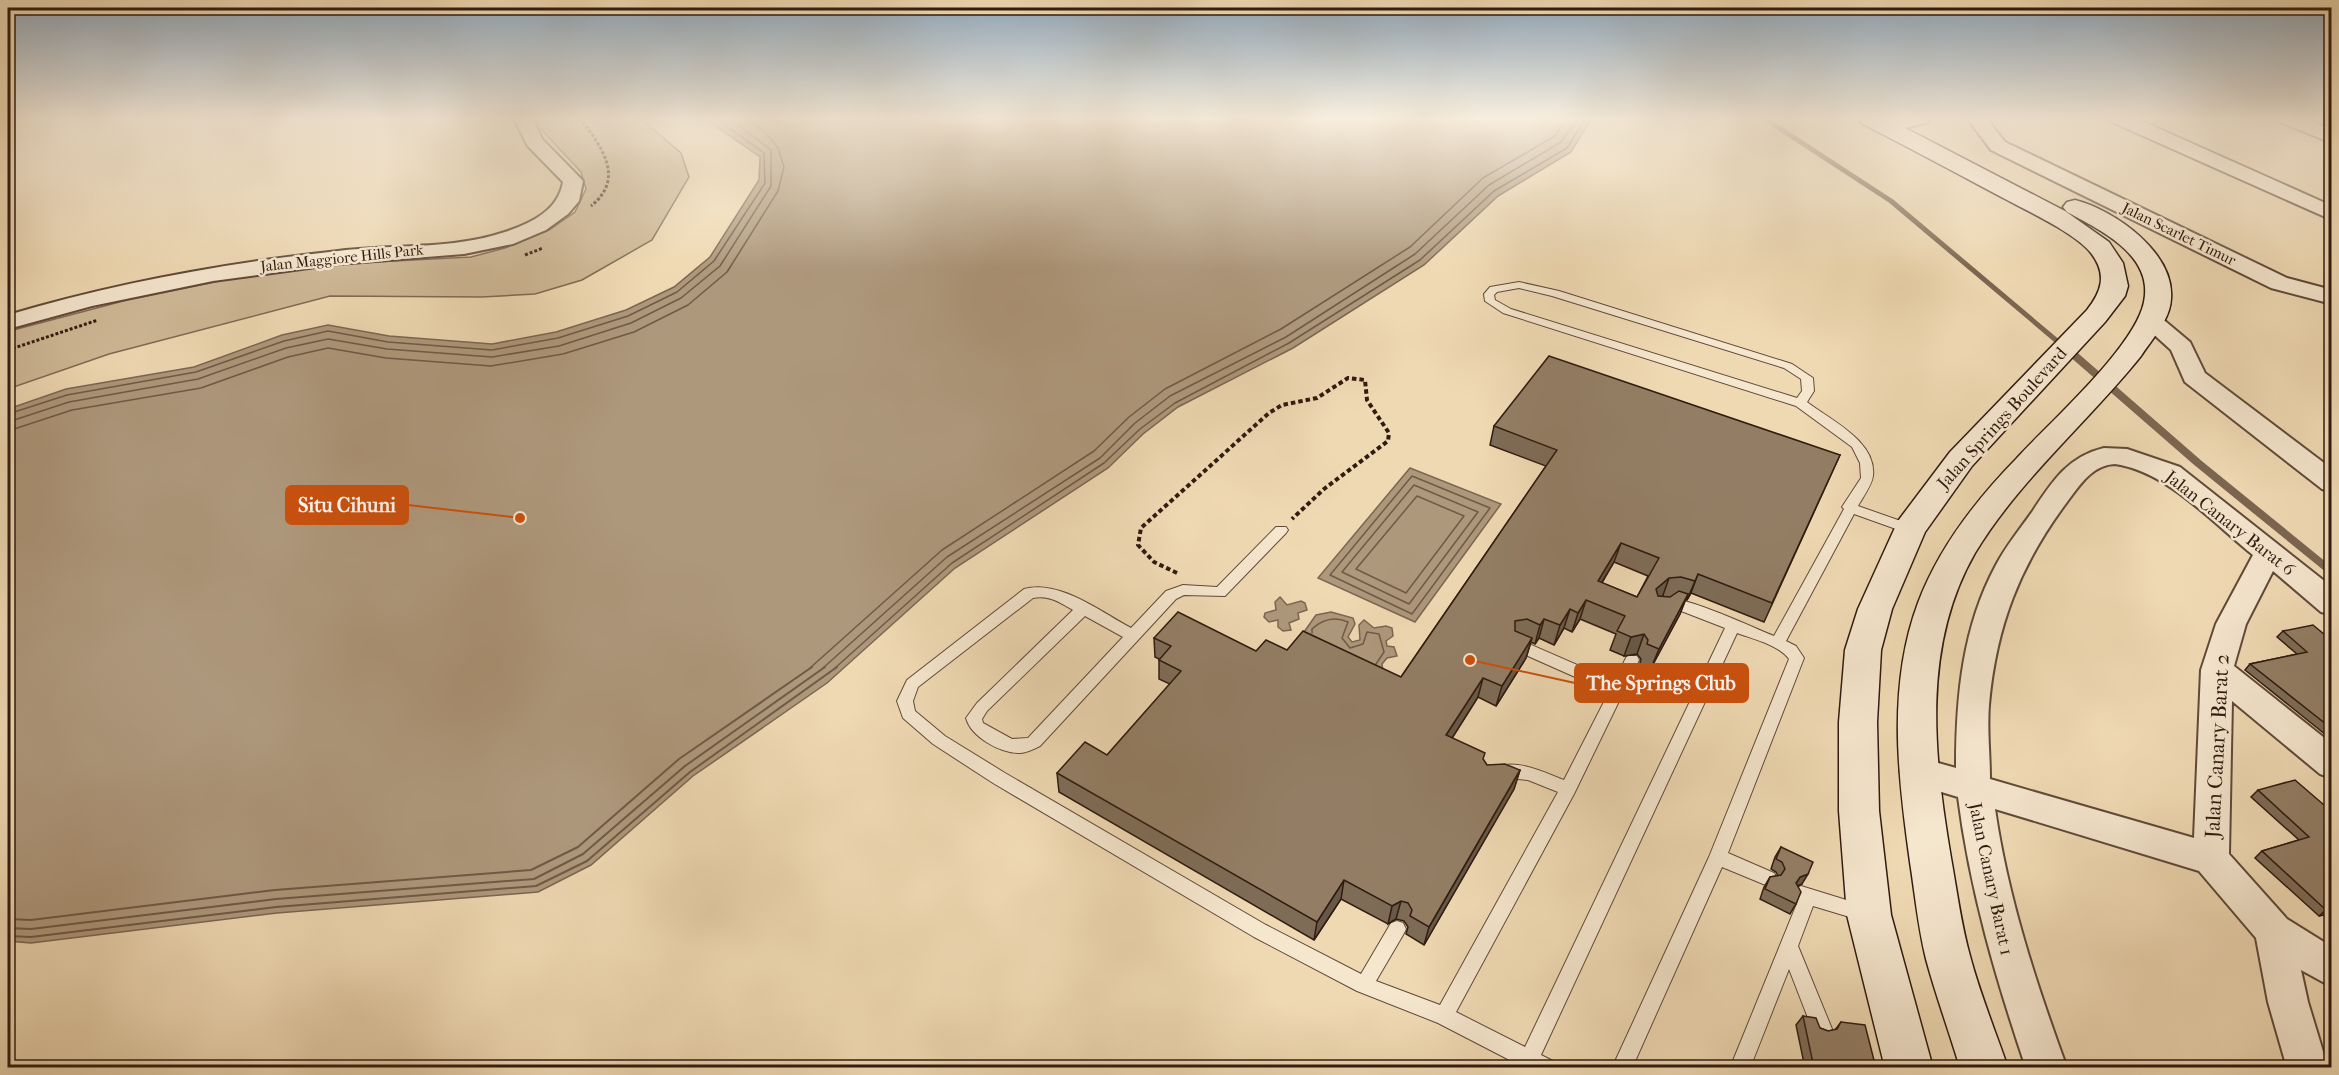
<svg xmlns="http://www.w3.org/2000/svg" width="2339" height="1075" font-family="'IM FELL French Canon',serif">
  <style>
    .green { fill: #cfb997; stroke: #806a54; stroke-width: 1.5 }
    .water { fill: #ae987c; stroke: #7c6651; stroke-width: 1.5 }
    .lines { fill: none; stroke-linecap: round; stroke-linejoin: round }
    .shore-far1 { stroke: #6f5a46; stroke-width: 1.5 }
    .shore { stroke: #6f5a46; stroke-width: 2 }
    .stream-far1 { stroke: #7c6651; stroke-width: 5 }
    .stream { stroke: #7c6651; stroke-width: 8 }
    .service-casing { stroke: #604a39; stroke-width: 2 }
    .minor-casing { stroke: #604a39; stroke-width: 4 }
    .secondary-casing { stroke: #301b10; stroke-width: 3 }
    .path-far1 { stroke: #301b10; stroke-width: 3; stroke-dasharray: 3 2; stroke-linecap: butt }
    .path { stroke: #301b10; stroke-width: 4; stroke-dasharray: 4.5 3; stroke-linecap: butt }
    .service { fill: #f5e6ce; fill-rule: evenodd }
    .minor { fill: #f5e6ce; fill-rule: evenodd }
    .secondary { fill: #f5e6ce; fill-rule: evenodd }
    .wall { fill: #7e6c57; stroke: #301b10; stroke-width: 1.5; fill-rule: evenodd }
    .shaded-wall { fill: #675847; stroke: #301b10; stroke-width: 1.5 }
    .building { fill: #937e65; stroke: #301b10; stroke-width: 1.5; fill-rule: evenodd }
    .labels { text-anchor: middle; stroke-width: 5; stroke-linejoin: round; paint-order: stroke }
    .far-street-label { font-size: 15px; fill: #301b10; stroke: #f5e6ce }
    .street-label { font-size: 18px; fill: #301b10; stroke: #f5e6ce }
    .near-street-label { font-size: 21px; fill: #301b10; stroke: #f5e6ce }
    .leader { fill: none; stroke: #cc500d; stroke-width: 2 }
    .callout-dot { fill: #cc500d; stroke: #f5e6ce; stroke-width: 2 }
    .callout { fill: #cc500d; stroke: #cc500d; stroke-width: 2 }
    .callout-label { font-size: 20px; text-anchor: middle; font-weight: bold; fill: #fff }
  </style>
  <rect width="100%" height="100%" fill="#efd9b3"/>
  <filter id="stains"><feTurbulence type="fractalNoise" baseFrequency=".00333" numOctaves="4"/><feColorMatrix values="0 0 0 0 .2 0 0 0 0 .09 0 0 0 0 .02 0 0 0 .5 -.17"/></filter>
  <radialGradient id="worn" r=".72"><stop offset=".6" stop-color="#630" stop-opacity="0"/><stop offset="1" stop-color="#630" stop-opacity=".3"/></radialGradient>
  <path class="green" d="M535,118h105l41,35 8,24 -37,63 -70,40 -47,14 -53,3 -152,-1 -221,58 -101,35v-57l9,-3 110,-29 126,-26 83,-10 135,-7 34,-9 44,-18 26,-18 11,-23 -5,-17 -42,-45z"/>
  <path class="water" d="M704,118h888l-21,34 -73,44 -74,69 -131,83 -115,59 -35,27 -35,34 -153,100 -128,115 -134,93 -102,89 -53,27 -261,21 -246,30 -23,-2v-532l58,-20 128,-22 88,-32 46,-10 61,11 103,8 64,-12 70,-22 48,-23 36,-30 49,-77 1,-23z
    M1410,468l91,36 -86,118 -97,-44z
    M1280,597l7,8 14,-4 4,2 2,7 -9,3 1,6 -10,4 2,7 -8,1 -5,-4v-7l-9,2 -5,-5 1,-4 11,-3 -1,-8z
    M1331,612l22,6 2,6 -7,13 4,5 8,-2 -1,-15 5,-5 10,8 12,-2 6,2 1,8 -7,5 1,5 7,1 3,9 -10,2 -5,6 1,7 -79,-39 12,-17z"/>
  <g class="lines">
    <path class="shore-far1" d="M8,414l59,-19 129,-23 88,-31 44,-10 60,11 104,8 66,-12 70,-22 49,-24 37,-31 51,-78 -1,-30 -49,-35
      M8,422l61,-20 129,-23 88,-31 42,-9 59,10 105,8 67,-11 72,-23 50,-25 39,-32 51,-80v-36l-42,-32
      M8,431l64,-21 129,-22 87,-31 40,-9 58,10 105,8 72,-12 71,-22 54,-27 39,-33 51,-81 6,-24 -6,-19 -13,-16 -19,-14
      M1412,476l78,32 -78,106 -82,-39z
      M1414,485l64,27 -69,92 -67,-32z
      M1417,496l47,20 -58,77 -50,-24z
      M1312,633v-4c11,-10 22,-13 36,-7l-6,16 8,10 13,-4 4,-12 12,2 5,18 -8,12
      M810,668l132,-118 152,-99 35,-34 36,-28 116,-60 129,-82 73,-69 72,-42 12,-18
      M823,668l124,-111 153,-99 35,-35 35,-27 116,-59 129,-83 74,-69 72,-43 17,-24
      M835,668l117,-105 152,-100 36,-34 35,-26 114,-60 131,-83 74,-69 73,-43 19,-30"/>
    <path class="shore" d="M8,919l23,1 244,-30 256,-20 47,-23 101,-88 133,-92
      M8,928l23,1 245,-30 258,-20 49,-25 102,-88 140,-99
      M8,936l23,1 245,-30 260,-21 51,-25 103,-89 147,-105"/>
    <path class="stream-far1" d="M1764,118l127,83 185,156"/>
    <path class="stream" d="M2074,355l124,108 134,109"/>
    <defs>
      <path id="service" d="M1519,282l40,9 233,73 21,14 1,13 -7,11c23,18 70,39 66,74 -1,9 -10,21 -15,30l57,20 2,3 -7,5 -56,-20 -68,127 10,5 8,12 -76,195 46,20 3,5 -3,5 -6,3 -46,-19 -90,201h-20l97,-211 80,-198c-10,-14 -36,-20 -52,-26l-196,422 12,6 3,7h-31l-87,-45 -81,-32 -103,-54 -261,-154 -60,-39 -30,-26 -6,-17 10,-21 117,-91c35,-10 77,23 107,39l35,-37 17,-6 34,2 59,-60h10l2,3 -2,3 -61,63 -41,-1 -8,4 -136,147c-6,3 -12,6 -19,7 -20,1 -50,-16 -55,-35l11,-15 96,-93c-14,-8 -24,-15 -40,-12l-115,89 -5,14 2,10 30,25 60,37 261,152 95,49 30,-51 6,-2 6,2 3,6 -3,6 -27,46 64,24 118,-213 -30,-12 -33,-3 -2,-5 2,-5c24,-8 48,5 69,13l45,-88 -97,-43 -2,-4 2,-4h10l92,40 13,-25h10l2,4 -65,134 -118,218 69,35 200,-419 -49,-19 -15,-2 -2,-4 2,-4c20,-6 90,28 113,37l70,-127 -2,-2 19,-29 -1,-15 -8,-16 -56,-41 -293,-93 -18,-12 -1,-7 6,-7zM1519,288l33,8 232,72 17,11 1,12 -5,7 -286,-89 -16,-9 -1,-5 3,-3zM1085,616l38,21 -95,101 -16,1 -29,-16 -1,-4 5,-8z
        M1801,886l68,21 3,6 -3,6 -6,2 -50,-15 -15,40 34,83 -3,7 -7,2 -7,-2 -26,-67 -39,99h-20l68,-167 -6,-7 3,-5z"/>
      <path id="minor" d="M514,118h18l10,21 41,42 -4,20 -11,13 -22,16 -33,14 -49,10 -126,10 -125,17 -121,25 -84,23v-14c108,-32 218,-52 330,-64 55,-7 114,-1 167,-19 26,-9 53,-21 58,-50l-36,-37z
        M1898,118h32l-2,4 -42,11 -9,-6 2,-4z
        M1967,118h19l19,24 282,136 45,12v14l-61,-16 -280,-138z
        M2110,118h25l197,88v14l-220,-98z
        M2278,118h25l29,12v13l-52,-21z
        M2151,314l8,2 31,26 15,31 127,96v23l-10,-3 -137,-107 -14,-32 -32,-29 4,-5z
        M2104,448l23,1 53,18 152,120v28l-11,-3 -48,-41 -27,53 -12,42 98,78v34l-12,-4 -88,-73 -3,153 58,65 45,28v40l-31,-17 7,32 20,66h-41l-19,-66 -12,-64 -57,-67 -204,-62c13,89 41,174 72,259h-41c-30,-89 -56,-177 -68,-271l-53,-16 -5,-10 5,-10 12,-4 39,11c0,-70 6,-140 40,-203 10,-19 24,-36 36,-53 20,-30 35,-55 72,-64zM2115,464c53,8 98,59 138,91l-37,69 -15,46 -7,168 -204,-59c0,-25 -3,-50 -1,-74 7,-79 31,-140 78,-203 13,-17 25,-37 48,-38z"/>
      <path id="secondary" d="M1858,118h28l179,93 44,31 14,21 5,23 -3,10 -20,26 -133,144 -47,66 -33,77 -11,41 -4,72 2,89 12,104 42,153h-48l-38,-153 -8,-104v-89l6,-72 13,-41 40,-88 52,-69 137,-142c14,-18 21,-35 4,-57 -15,-19 -61,-41 -84,-53 -49,-26 -97,-52 -146,-77z
        M2075,200c40,10 100,53 96,99 -1,21 -19,40 -30,57 -53,66 -122,124 -166,197 -54,94 -41,204 -24,305 6,33 10,66 19,98 10,38 25,74 38,112h-48c-11,-37 -24,-72 -34,-109 -8,-32 -11,-65 -16,-97 -12,-85 -23,-176 8,-259 21,-56 58,-103 99,-145 33,-36 118,-111 127,-156 10,-47 -44,-72 -77,-90l-4,-5 4,-5z"/>
    </defs>
    <use href="#service" class="service-casing"/>
    <use href="#minor" class="minor-casing"/>
    <use href="#secondary" class="secondary-casing"/>
    <path class="path-far1" d="M580,118c21,28 46,60 11,88
      M525,255l18,-7
      M8,350l90,-30"/>
    <path class="path" d="M1177,573l-23,-11 -16,-17 3,-17 128,-115 13,-8 35,-7 31,-20 17,2 2,20 22,33 -1,8 -64,48 -32,30"/>
    <use href="#service" class="service"/>
    <use href="#minor" class="minor"/>
    <use href="#secondary" class="secondary"/>
  </g>
  <path class="wall" d="M1494,426l346,29 -76,167 -73,-29 -4,7h-2l-5,14 -29,54 -11,-5 1,-4 -4,-5 -13,2 -14,-6 6,-16 -36,-15 -8,13 -8,-4 -10,17 -15,-7 -4,6 -4,-2 -5,16 -30,48 -18,-9 -26,41 31,21 4,6 33,5 -6,19 -90,156 -18,-11 2,-7 -4,-6 -8,-2 -8,5 -47,-25 -27,41 -255,-148 -2,-19 50,-18 63,-71 -11,-5v-20l-4,-2 -1,-19 102,13 31,-1 114,27 145,-211 -56,-21zM1614,562l34,14 -11,21 -35,-14z
    M2283,631l48,9v99l-86,-69 5,-6 47,-10 -20,-17z
    M2258,790l73,21v112l-8,-8 -4,1 -64,-58 7,-7 37,-11 -48,-43z
    M1781,847l21,37 -4,2 -2,18 -6,10 -30,-15 4,-12 6,-10 8,-1 -2,-4 -5,-3 4,-12z
    M1803,1016l17,12 8,3 7,-1 6,-8 35,46h-71l-9,-43z"/>
  <path class="shaded-wall" d="M1621,543l-7,19 -23,38 7,-19z
    M1698,574l-7,19 -4,7 8,-19z
    M1669,578l-7,20 -13,11 7,-20z
    M1688,594l-8,20 -29,54 8,-19z
    M1586,600l-6,19 -8,13 6,-19z
    M1570,609l-6,19 -10,17 6,-20z
    M1544,619l-5,19 -4,6 5,-19z
    M1644,634l-7,20 -13,2 7,-19z
    M1532,638l-6,20 -30,48 6,-20z
    M1483,678l-5,19 -36,57 4,-19z
    M1520,770l-6,19 -90,156 5,-18z
    M1808,874l-6,10 -8,3 6,-10z
    M1344,880l-3,19 -27,41 3,-18z
    M1401,901l-5,18 -8,5 4,-18z
    M2330,909l-7,6 -4,1 7,-6z"/>
  <path class="building" d="M1549,356l291,99 -68,148 -74,-29 -3,7 -14,-4 -12,1 -13,11 2,7 12,1 9,-6 9,3 -29,55 -12,-5 1,-4 -4,-6 -13,3 -14,-6 8,-15 -39,-16 -8,13 -8,-4 -10,16 -16,-6 -4,6 -13,-6 -12,2v10l17,7 -30,48 -19,-8 -37,57 39,18 -2,6 4,6 18,-1 15,6 -91,157 -19,-11 2,-6 -4,-7 -7,-2 -9,5 -48,-26 -27,42 -260,-149 28,-31 22,13 74,-84 -22,-11 12,-14 -17,-8 24,-26 78,39 10,-11 21,10 16,-19 98,46 156,-227 -63,-24zM1621,543l38,15 -22,39 -39,-16z
    M2313,625l18,15v88l-81,-64 57,-12 -24,-21z
    M2295,780l36,31v99l-1,-1 -4,1 -64,-59 47,-14 -51,-47z
    M1781,847l32,15 -5,12 -8,3 -4,6 5,9 -5,12 -31,-15 5,-12 11,-2 4,-6 -3,-7 -6,-3z
    M1803,1016l13,2 4,10 8,3 9,-2 4,-7 24,3 11,43h-62z"/>
  <linearGradient id="sky" x2="0" y2="1"><stop stop-color="#91a9bd"/><stop offset="0.44" stop-color="#f8eedd"/><stop offset="1" stop-color="#f8eedd" stop-opacity="0"/></linearGradient>
  <rect width="2339" height="269" fill="url(#sky)"/>
  <g class="labels">
    <g class="far-street-label">
      <text transform="translate(2179 234) rotate(26)" y="5">Jalan Scarlet Timur</text>
      <text transform="translate(342 258) rotate(-6)" y="5">Jalan Maggiore Hills Park</text>
    </g>
    <g class="street-label">
      <text transform="translate(2002 418) rotate(-48)" y="6">Jalan Springs Boulevard</text>
      <text transform="translate(2230 523) rotate(38)" y="6">Jalan Canary Barat 6</text>
      <text transform="translate(1991 879) rotate(78)" y="6">Jalan Canary Barat 1</text>
    </g>
    <g class="near-street-label">
      <text transform="translate(2217 746) rotate(-87)" y="7">Jalan Canary Barat 2</text>
    </g>
  </g>
  <path class="leader" d="M520 518L408 505M1470 660L1575 683"/>
  <g class="callout-dot">
    <circle cx="520" cy="518" r="6"/>
    <circle cx="1470" cy="660" r="6"/>
  </g>
  <g class="callout">
    <rect x="286" y="486" width="122" height="38" rx="6"/>
    <rect x="1575" y="664" width="173" height="38" rx="6"/>
  </g>
  <g class="callout-label">
    <text x="347" y="512">Situ Cihuni</text>
    <text x="1661" y="690">The Springs Club</text>
  </g>
  <rect width="2339" height="1075" fill="none" stroke="#efd9b3" stroke-width="30"/>
  <rect x="9" y="9" width="2321" height="1057" fill="none" stroke="#301b10" stroke-width="3"/>
  <rect x="15" y="15" width="2309" height="1045" fill="none" stroke="#301b10" stroke-width="1.5"/>
  <rect width="100%" height="100%" filter="url(#stains)"/>
  <rect width="100%" height="100%" fill="url(#worn)"/>
</svg>
